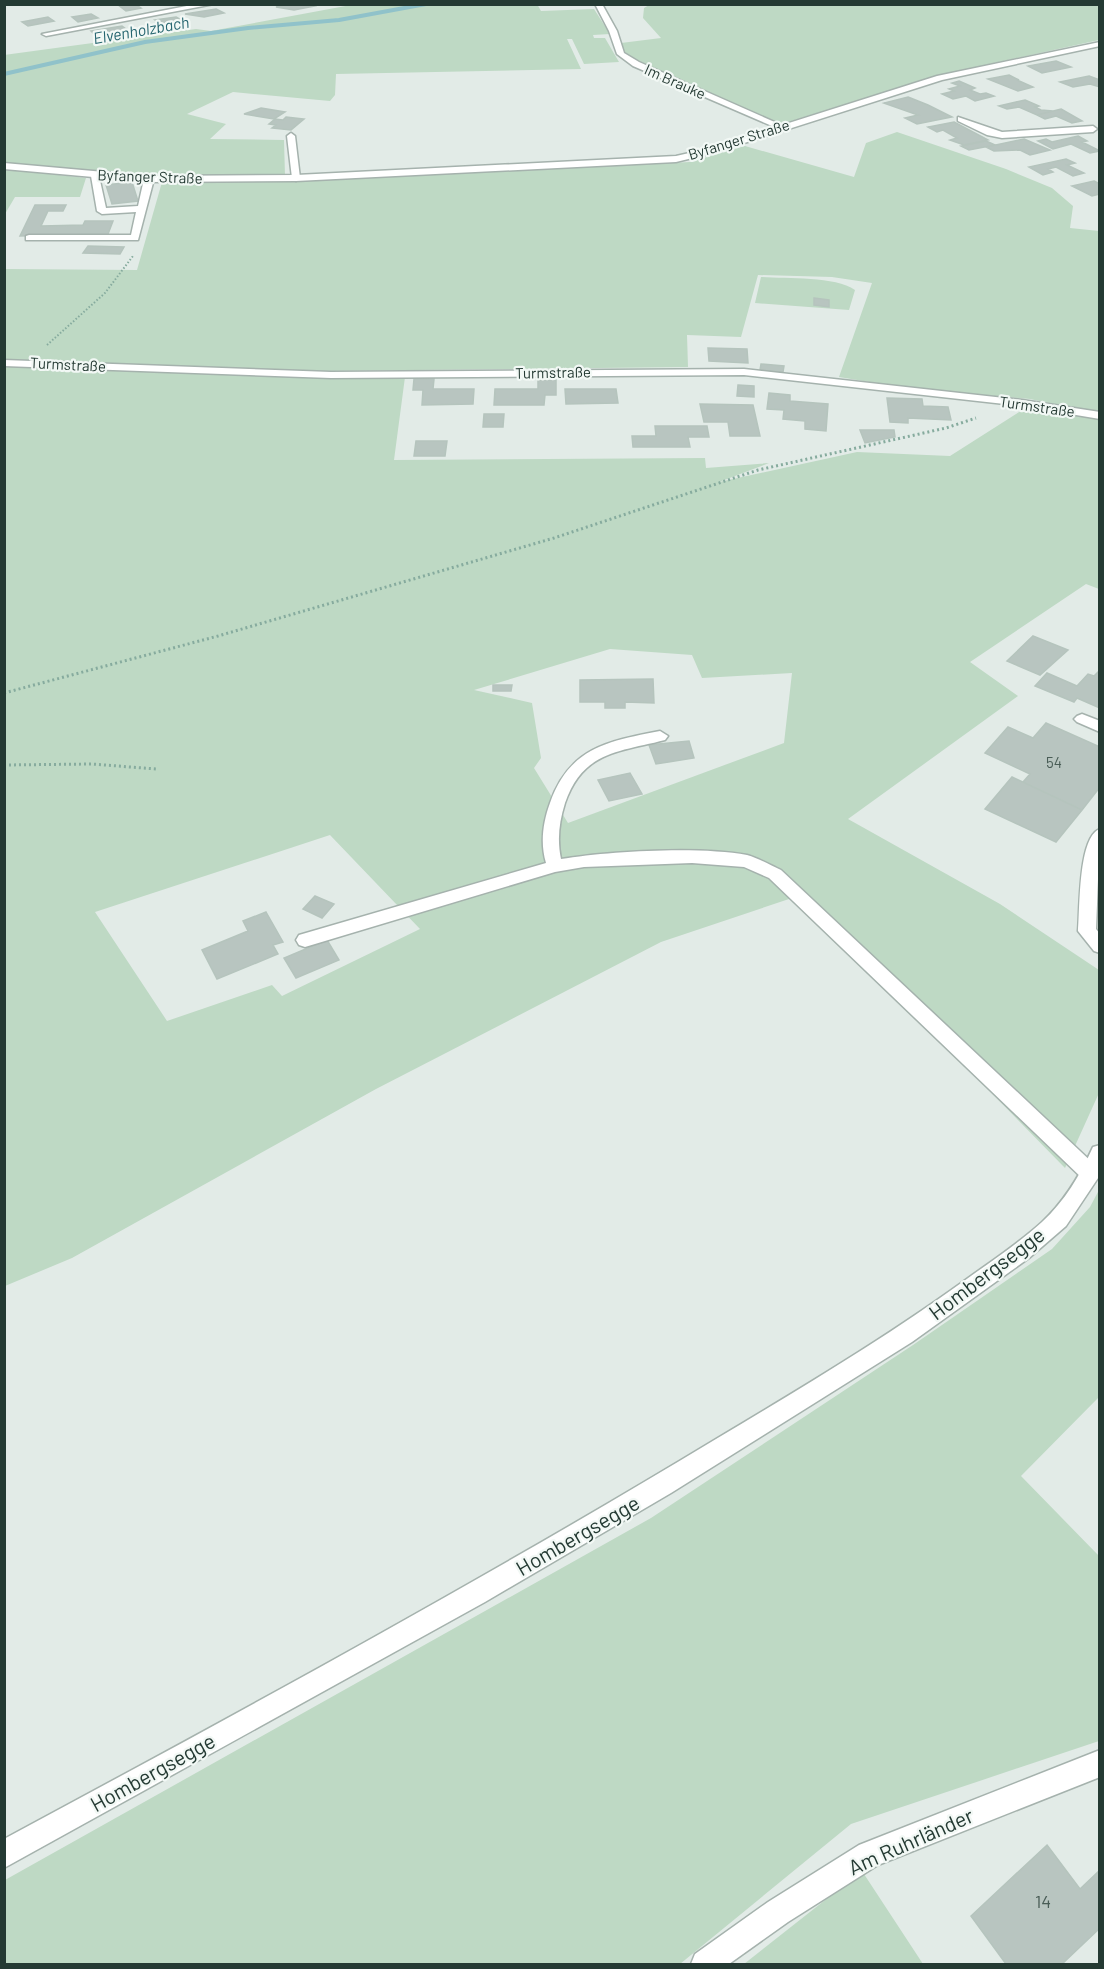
<svg xmlns="http://www.w3.org/2000/svg" width="1104" height="1969" font-family="Barlow,sans-serif">
  <style>
    .green { fill: #bed9c4; fill-rule: evenodd }
    .lines { fill: none; stroke-linecap: round; stroke-linejoin: round }
    .stream { stroke: #90c2ca; stroke-width: 4 }
    .building { fill: #b8c5c0; stroke: #b5c4bd; stroke-width: 1.5 }
    .service-casing { stroke: #a5b2ad; stroke-width: 3 }
    .minor-casing { stroke: #a5b2ad; stroke-width: 3 }
    .path-far1 { stroke: #86ab9e; stroke-width: 2; stroke-dasharray: 1.5 2; stroke-linecap: butt }
    .path { stroke: #86ab9e; stroke-width: 3; stroke-dasharray: 2 3; stroke-linecap: butt }
    .service { fill: #fff; fill-rule: evenodd }
    .minor { fill: #fff; fill-rule: evenodd }
    .labels { text-anchor: middle; stroke-width: 4.5; stroke-linejoin: round; paint-order: stroke }
    .far-street-label { font-size: 15px; fill: #243a33; stroke: #f2f8f5 }
    .number-label { font-size: 15px; fill: #495d56 }
    .far-water-label { font-size: 16px; font-style: italic; fill: #25656f; stroke: #f2f8f5 }
    .near-number-label { font-size: 18px; fill: #495d56 }
    .near-street-label { font-size: 21px; fill: #243a33; stroke: #f2f8f5 }
  </style>
  <rect width="100%" height="100%" fill="#e2ebe7"/>
  <path class="green" d="M537,4l4,7 53,-2 16,25 -17,1 1,3h11l14,24 -35,2 -12,-25h-5l14,30 -245,5 -1,21 -5,6 -97,-9 -46,22 39,10 -16,15 74,1 1,36 -182,-1 -98,-12 -1,-108 192,-26 15,2 140,-26z
    M649,5h450v35l-164,36 -156,49 -140,-61 -15,-10 -3,-11 40,-5 -18,-20 1,-10z
    M897,132l109,37 46,19 21,18 -3,22 29,3v183l-69,-15 -118,-10 -73,-12 33,-94 -40,-6 -74,-2 -17,62 -54,-2 1,32 -364,4 -319,-9v-93l132,1 25,-88 184,-4 344,-16 55,-16 109,31 12,-34z
    M5,169l81,9 -6,19h-65l-10,17z
    M761,277c25,2 74,-1 94,13l-6,20 -94,-7z
    M4,365l322,13 79,-1 -11,83 311,-2 1,10 63,-5 -50,19 138,-30 93,4 77,-49 72,12v170l-13,-5 -116,78 48,34 -170,123 152,85 99,66v123l-34,75 -267,-272 -137,46 -285,147 -304,169 -67,28zM610,649l82,6 10,23 90,-5 -8,70 -216,80 -34,-55 7,-10 -9,-55 -58,-13zM330,835l90,94 -138,67 -10,-11 -105,36 -72,-109z
    M1099,1190v207l-78,79 78,80v185l-248,83 -171,140h-675v-84l646,-362 262,-173 139,-96 38,-42z
    M862,1871l61,93h-179z"/>
  <g class="lines">
    <path class="stream" d="M4,74l141,-32 103,-14 91,-8 87,-16"/>
  </g>
  <path class="building" d="M135,4l6,4 -15,3 -8,-6z
    M288,4h23l4,2 -21,4 -18,-3z
    M216,9l8,4 -20,4 -19,-3z
    M91,14l7,4 -20,4 -6,-5z
    M48,17l6,4 -26,5 -6,-4z
    M176,17l7,4 -20,4 -8,-5z
    M122,26l7,5 -20,4 -3,-3 -11,3 -4,-4z
    M1056,61l15,6 -29,6 -14,-7z
    M1009,75l10,5h-2l16,7 -15,4 -30,-12z
    M1089,76l11,4v7l-10,-3 -17,3 -13,-5z
    M959,81l16,7 -5,2 10,4 6,-1 8,3 -19,5 -9,-5 -13,3 -11,-5 12,-3 -5,-2 11,-3 -8,-3z
    M908,97l20,8 24,12 -35,7 -12,-6 13,-3 -34,-12z
    M1025,100l14,6 -4,1 6,3 12,1 -16,4 -18,-8 -12,2 -8,-3z
    M261,108l24,4 -11,7 -30,-5z
    M1061,109l21,12 -10,2 -16,-7 -11,3 -8,-4z
    M286,117l18,2 -13,11 -19,-2 4,-3 -7,-1 6,-5 8,1z
    M954,122l34,18 -24,5 -14,-5 7,-2 -14,-8 -6,2 -9,-5z
    M1078,136l9,5 -5,1 18,9 -10,2 -19,-9 -18,5 -15,-8 8,-2 6,3z
    M1024,139l26,11 -20,5 -10,-5 -26,1 -8,-4z
    M986,141l9,4 -26,5 -8,-4z
    M1066,159l9,4 -8,2 17,8 -11,3 -17,-9 -8,2 5,3 -10,3 -14,-8z
    M1094,181l6,3v10l-8,2 -20,-10z
    M132,182l6,19 -26,3 -6,-19z
    M35,205h31l-3,6h-15l-7,15 42,-1 2,-4h28l-5,13 -88,2z
    M88,246l36,1 -4,7 -37,-1z
    M814,298l15,2v7l-15,-2z
    M708,348l39,1 1,14 -39,-2z
    M761,364l23,2 -1,6 -23,-2z
    M414,379h20l-1,10h41l-1,15 -51,1 1,-15h-10z
    M538,380h18v15h-11l-1,10h-50l1,-16h43z
    M738,385l16,1v11l-17,-1z
    M565,389h51l2,14 -52,1z
    M769,393l21,2v6l38,3 -2,27 -21,-2v-8l-22,-2 1,-9 -17,-1z
    M887,398l35,1 1,7 25,1 3,13 -43,-2v5l-18,-1z
    M700,404l53,1 7,31h-30l-2,-14h-24z
    M484,414h20l-1,13h-20z
    M655,426h52l2,11h-21l2,10h-57l-1,-11h24z
    M860,430h34l1,7 -30,6z
    M416,441h31l-2,15h-31z
    M1033,636l35,14 -28,25 -33,-14z
    M1100,670v38l-23,-10 -3,4 -39,-16 12,-13 30,13 11,-12 6,2z
    M653,679l1,24 -29,-1v6h-20v-6h-25v-22z
    M493,685h19l-1,6h-18z
    M1046,723l54,24v40l-18,23 -59,-28 7,-8 -45,-21 23,-26 25,11z
    M689,741l5,17 -38,6 -7,-19z
    M630,773l12,21 -33,7 -11,-21z
    M1012,777l70,33 -26,32 -71,-33z
    M315,896l19,8 -12,14 -19,-9z
    M266,912l17,30 -10,3 5,9 -61,25 -15,-29 46,-19 -5,-10z
    M327,940l12,20 -43,18 -12,-20z
    M1047,1845l33,44 20,-19v58l-38,36h-56l-35,-48z"/>
  <g class="lines">
    <defs>
      <path id="service" d="M595,4h7l15,27 7,22 15,9 147,65 -7,2 -146,-63 -16,-12 -8,-23z
        M291,133l4,3 5,42 -4,3 -4,-3 -5,-42z
        M95,173l4,3 7,32 32,-2 6,-27 5,-3 5,3 -16,61h-112v-4l3,-1h102l5,-23 -34,2 -5,-3 -6,-35z
        M1082,714l18,7v11l-23,-10 -3,-3 3,-3z
        M660,731l8,5 -3,4c-46,12 -82,11 -100,63 -6,19 -8,37 -4,56 48,-8 139,-13 186,-4 11,3 23,10 34,15l316,297 3,5 -3,7 -7,3 -7,-3 -314,-301 -25,-11 -52,-4 -108,4 -29,5 -250,75 -6,-2 -3,-5 3,-5 247,-72c-6,-20 -3,-41 4,-60 19,-55 58,-62 110,-72z
        M1100,829l-4,100 4,5v19l-6,-2 -16,-20c2,-21 0,-95 22,-102z"/>
      <path id="minor" d="M197,4h17l-168,32 -4,-2z
        M1100,42v4l-158,34 -229,73 -37,9 -380,19 -147,1 -145,-13v-6l145,13 147,-1 380,-19 31,-7 230,-73z
        M958,117l44,15 91,-6 4,3 -4,3 -91,6 -15,-3 -29,-14z
        M4,360l327,12 413,-3 278,31 78,12v7l-78,-13 -278,-31 -413,3 -327,-12z
        M1100,1145v30l-34,51 -37,32 -117,84 -241,151 -186,109 -481,266v-29c240,-129 479,-259 712,-400 84,-50 169,-101 248,-158 26,-19 54,-37 78,-59 23,-21 38,-47 51,-75z
        M1100,1750v27l-222,88 -90,57 -59,42h-38l4,-10 73,-52 91,-57z"/>
    </defs>
    <use href="#service" class="service-casing"/>
    <use href="#minor" class="minor-casing"/>
    <path class="path-far1" d="M47,345l58,-52 28,-37"/>
    <path class="path" d="M4,693l214,-57 336,-98 204,-68 188,-42 30,-10
      M4,765l88,-1 64,5"/>
    <use href="#service" class="service"/>
    <use href="#minor" class="minor"/>
  </g>
  <g class="labels">
    <g class="far-street-label">
      <text transform="translate(675 82) rotate(24)" y="5">Im Brauke</text>
      <text transform="translate(739 140) rotate(-17)" y="5">Byfanger Straße</text>
      <text transform="translate(150 177) rotate(2)" y="5">Byfanger Straße</text>
      <text transform="translate(68 365) rotate(3)" y="5">Turmstraße</text>
      <text transform="translate(553 373) rotate(-1)" y="5">Turmstraße</text>
      <text transform="translate(1037 407) rotate(8)" y="5">Turmstraße</text>
    </g>
    <g class="number-label">
      <text x="1054" y="768">54</text>
    </g>
    <g class="far-water-label">
      <text transform="translate(141 30) rotate(-10)" y="6">Elvenholzbach</text>
    </g>
    <g class="near-number-label">
      <text x="1043" y="1908">14</text>
    </g>
    <g class="near-street-label">
      <text transform="translate(987 1274) rotate(-37)" y="7">Hombergsegge</text>
      <text transform="translate(578 1536) rotate(-30)" y="7">Hombergsegge</text>
      <text transform="translate(153 1773) rotate(-29)" y="7">Hombergsegge</text>
      <text transform="translate(911 1842) rotate(-24)" y="7">Am Ruhrländer</text>
    </g>
  </g>
  <rect width="1104" height="1969" fill="none" stroke="#243a33" stroke-width="12"/>
</svg>
